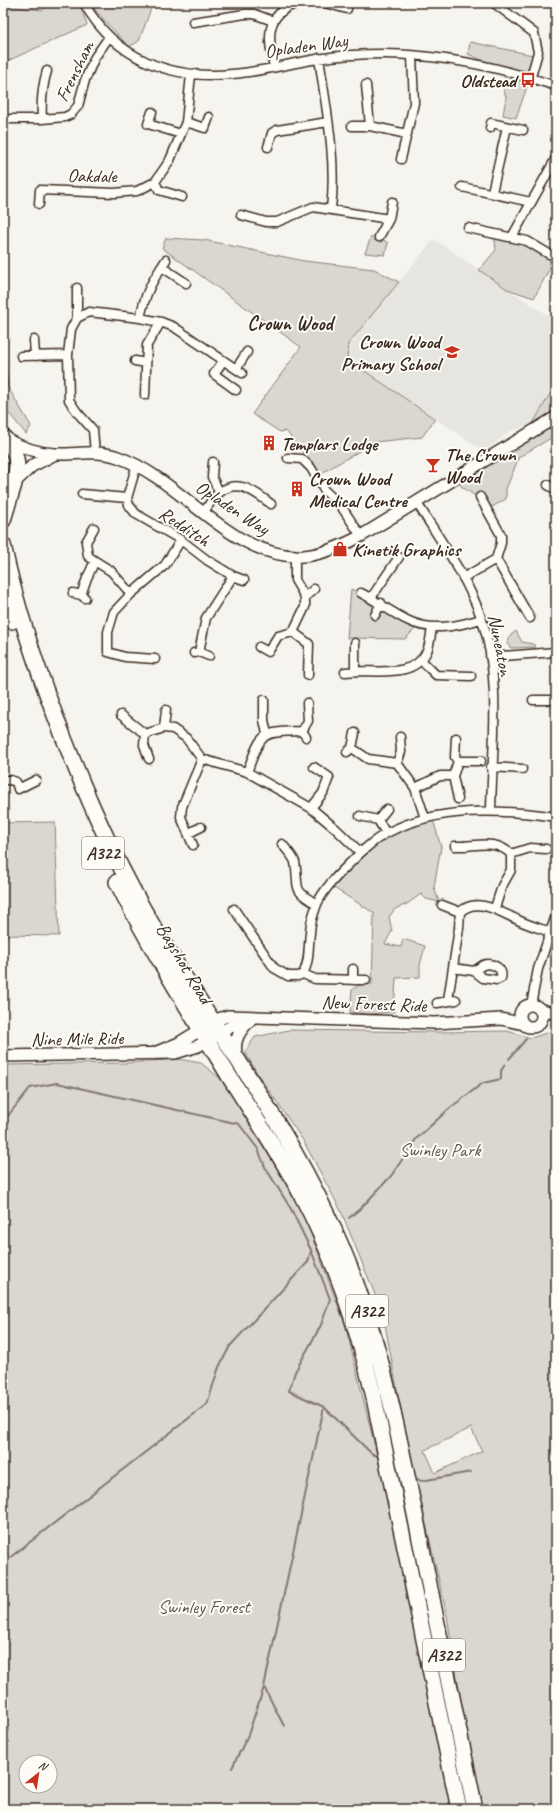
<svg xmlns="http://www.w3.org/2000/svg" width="559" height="1812" font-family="Caveat,sans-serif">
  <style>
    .built { fill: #e7e5df }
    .green { fill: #dad6d0; stroke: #8a8077; fill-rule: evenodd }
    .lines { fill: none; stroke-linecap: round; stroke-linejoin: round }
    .stream { stroke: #84786e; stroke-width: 2 }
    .street-casing { stroke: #3b2a1e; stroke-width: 11 }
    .secondary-casing { stroke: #3b2a1e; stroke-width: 14 }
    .highway-casing { stroke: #3b2a1e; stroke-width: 18 }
    .street { stroke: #fdfcf7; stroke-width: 8 }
    .secondary { stroke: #fdfcf7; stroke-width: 11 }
    .highway { stroke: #fdfcf7; stroke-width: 15 }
    .labels { text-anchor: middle; stroke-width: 4; stroke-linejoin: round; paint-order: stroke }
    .shield { fill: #fdfcf7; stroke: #75695f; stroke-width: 1 }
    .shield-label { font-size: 18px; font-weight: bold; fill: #3b2a1e }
    .street-label { font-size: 19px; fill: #3b2a1e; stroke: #fdfcf7 }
    .poi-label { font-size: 19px; font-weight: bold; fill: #3b2a1e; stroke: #fdfcf7; text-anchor: start }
    .park-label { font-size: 19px; fill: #63554a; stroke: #fdfcf7 }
    .neighbourhood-label { font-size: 20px; font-weight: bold; fill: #3b2a1e; stroke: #fdfcf7 }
  </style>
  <rect width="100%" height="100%" fill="#f5f4ee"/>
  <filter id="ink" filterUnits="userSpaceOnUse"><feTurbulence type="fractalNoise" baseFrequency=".025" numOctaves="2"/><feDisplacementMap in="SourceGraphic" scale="8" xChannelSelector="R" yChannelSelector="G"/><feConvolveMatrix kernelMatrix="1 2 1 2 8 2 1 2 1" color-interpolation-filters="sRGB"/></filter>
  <g filter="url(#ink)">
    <path class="built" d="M434,239l73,50 49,31v64l-24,41 -22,6 -25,21 -138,-93 1,-15z"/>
    <path class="green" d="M45,3h34l8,22 -84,38v-57l40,4z
      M91,3h62l-14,38 -10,6 -34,-37z
      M470,42l63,13 -5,25 -60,-26z
      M505,76l23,8 -12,34 -13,-3 3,-18 -3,-10z
      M494,233l18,4 37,17 1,14 -16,30 -27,-9 -28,-19 17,-20z
      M371,237h8l9,6 -3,12 -20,-2z
      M166,238l38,2 100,21 70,8 25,13 -51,62 -1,15 88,60 -13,18 -47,5 -55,32 -34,-43 -6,1 -28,-18 49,-67 -139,-99z
      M3,336l5,51 23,39 -5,8 -23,-28z
      M556,384v25l-24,16z
      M556,421v14l-37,22 -13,32v10l-14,8 -30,-20 -4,-5z
      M351,589l10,4 55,35 -11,11 -58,-1z
      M516,631l6,11 11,2 3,3 -25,1 -4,-4 4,-9z
      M432,816l9,31 -7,40 5,15 -13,-3 -5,-5 -14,10 -12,5 -6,8 3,14 -7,13 16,3 2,-8 22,7 -5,19v12l-24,1 -2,34 -25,2 -19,-2 2,-22 7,-5 13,-1 2,-71 -45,-28 57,-52z
      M55,822l4,114 -56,-1v-112z
      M289,1030l150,2 68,-1 24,7 25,-8v779h-74l-17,-84 -18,-109 -42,-184 -22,-118 -42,-103 -37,-69 -47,-69 -12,-21 10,-15zM471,1428l11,23 -47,22 -10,-23z
      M178,1059l23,4 19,15 55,82 31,61 39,103 41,168 68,317h-451v-744l123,-2zM26,1762h24v24h-24z"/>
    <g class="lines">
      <path class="stream" d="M509,1059l17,-20
        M3,1122l27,-34 27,-5 182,41 19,25 7,18 26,42 20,41 19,49 -9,26 -26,47 -6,19 35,16 -60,280 -16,48 -16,33
        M349,1218l13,-11 29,-31 25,-37 34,-31 33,-25 18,-4v-8l4,-7
        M324,1407l47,46 8,4
        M414,1477l7,4 50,-9
        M3,1563l204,-159 12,-37 11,-21 78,-84 3,-11
        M264,1687l20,39"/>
      <defs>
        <path id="street" d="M84,3c31,56 87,77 148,71 29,-2 58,-11 86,-15 22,-4 45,-5 67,-5 59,1 115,13 171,32
          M325,3l22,6
          M494,3l40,30 4,19 -7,25
          M193,22l52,-8h9l19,7
          M319,58c7,50 18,101 12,151
          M274,67c-6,-29 -10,-53 24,-64
          M366,85l4,41
          M152,112l-4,12 33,10
          M10,119h32l23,-2 6,-3 7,-8 7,-26 10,-23 14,-20
          M42,119c-1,-17 0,-32 5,-48
          M186,122l19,6 4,-11
          M352,126h18l37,8
          M490,128l1,-5 32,7
          M268,147l4,-14 5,-3 51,-8
          M401,159l13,-56 -2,-47
          M155,182l4,8 23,7
          M462,187l69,15
          M492,192l15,-65
          M39,204l1,-14 74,3 23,-2 18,-9 15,-22 16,-38 5,-47
          M241,215l25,7h11l36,-15 76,12
          M468,228l59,13 22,13
          M379,237l10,-18 3,-17
          M512,237l44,-79
          M162,267l24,16
          M77,288v30
          M140,318c6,-27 11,-35 26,-58
          M34,340l1,16
          M21,356l47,-1
          M135,361l11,2
          M223,361l-9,13 22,16
          M236,369l11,-17
          M145,395l2,-50 14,-23
          M95,453l-2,-23 -16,-18 -8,-12 -1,-45 3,-26 6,-11 12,-6 51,6 21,4 13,5 68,46
          M288,458l14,1 9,9 13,22 17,16 20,30
          M213,462l-1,15 7,15
          M137,464l-10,34 2,7 7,9 45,26 26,20 26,16 -27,42 -7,34 -5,1
          M548,485l8,5
          M82,494l45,4
          M480,497l21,38v8l-5,16
          M417,503c23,37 51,75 65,117 20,60 10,128 9,191
          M204,512c4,-6 9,-15 15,-19 19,-16 37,0 52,11
          M94,528l-8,14 2,14 7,5
          M295,556v24l10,17v10l-12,25 16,12 -1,31
          M233,576l11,4
          M463,578l33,-19 34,59
          M73,593l8,2
          M361,593c16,8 31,20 48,28 23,11 49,5 72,-2
          M305,597l9,-8
          M85,598l-4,-3 6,-17 8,-17 16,10 20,23
          M371,598l28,-41
          M375,615l6,-12
          M259,647l9,5 10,-16 15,-4
          M199,652l10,4
          M490,657l66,-5
          M155,659l-30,-2 -17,-5v-20l6,-20 17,-18 34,-29 16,-25
          M421,660l15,15 35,1
          M355,671v-28
          M345,672c27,-4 68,9 82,-21 3,-7 4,-17 5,-24
          M264,700v20l3,14
          M533,700h23
          M121,715l24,19 19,-6 9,1 13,9 16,21 45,13 64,36 25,21 24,23
          M164,728l2,-18
          M302,731l6,-10 -1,-18
          M145,734l-1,11 5,14
          M352,748l3,-15
          M347,752l5,-4 16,11 29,4
          M458,761h23
          M397,763l18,25 10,30
          M397,763l4,-11 -1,-15
          M491,767l31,2
          M247,772c15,-39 12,-40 55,-41l4,6
          M453,776l5,23
          M3,780h7l6,2 2,7 18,-9
          M415,788l25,-12h13l5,-15 -3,-4 1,-19
          M311,808l12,-15 6,-16 -15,-10
          M360,816l18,4 8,13
          M378,820l9,-11
          M189,833l12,-6
          M282,844c4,5 11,12 13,18 5,26 -5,27 22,42
          M193,845l-12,-28 1,-10 20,-48
          M455,846c20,1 39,-8 56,8v16l-9,16 -7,22
          M511,854l19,-6 16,1
          M442,905l18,7
          M234,909l40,59 14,8h10l5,-2c7,-13 5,-27 7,-41 0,-9 4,-21 7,-29 7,-15 19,-27 30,-38 12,-12 25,-25 40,-33 51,-27 113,-24 169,-16
          M460,912c17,-16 40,0 58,8 10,5 21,8 32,12
          M453,968l21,3 9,7 14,2 4,-2c3,-10 -9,-16 -18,-13 -3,2 -6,4 -9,6
          M303,974l12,5 51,1
          M353,980v-11
          M448,1000l11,-72 1,-16
          M437,1003l19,-3
          M531,1005l7,-36 18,-54"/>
        <path id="secondary" d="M6,439c16,9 30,14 49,15 21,1 42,-5 63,3 65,23 113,103 186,99 21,-2 40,-11 57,-20l195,-119
          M15,482l17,-16 23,-12
          M520 1016a11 11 0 1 1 22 0a11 11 0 1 1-22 0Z
          M539,1009l17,5
          M152,1054l27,-11 39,-24 10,-3 207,7 66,-4 23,5
          M3,1056l172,-3 23,-7 30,-18 22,-9
          M237,1056c-5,-15 3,-26 14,-37"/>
        <path id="highway" d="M3,437c18,16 19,41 0,57
          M3,520l11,-36
          M3,545c14,67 37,133 62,196 25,64 53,126 88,185 58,98 128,190 176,293 48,100 68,207 90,315 18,92 37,183 56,275
          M3,592l9,29
          M117,882c34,67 73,130 112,194 25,40 52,79 74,122 32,61 54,128 70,195l86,416"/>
      </defs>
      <use href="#street" class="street-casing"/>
      <use href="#secondary" class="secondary-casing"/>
      <use href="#highway" class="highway-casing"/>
      <use href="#street" class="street"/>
      <use href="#secondary" class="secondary"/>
      <use href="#highway" class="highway"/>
    </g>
  </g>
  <defs>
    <symbol id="bus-bare" viewBox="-9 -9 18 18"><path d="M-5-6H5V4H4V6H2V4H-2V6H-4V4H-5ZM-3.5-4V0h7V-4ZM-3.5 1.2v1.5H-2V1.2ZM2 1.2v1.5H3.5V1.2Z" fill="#c8321e" stroke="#fdfcf7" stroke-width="2.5" paint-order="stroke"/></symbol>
    <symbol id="school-bare" viewBox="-9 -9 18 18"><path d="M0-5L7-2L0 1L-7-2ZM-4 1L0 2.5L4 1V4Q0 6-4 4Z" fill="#c8321e" stroke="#fdfcf7" stroke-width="2.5" paint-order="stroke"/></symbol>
    <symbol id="building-bare" viewBox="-9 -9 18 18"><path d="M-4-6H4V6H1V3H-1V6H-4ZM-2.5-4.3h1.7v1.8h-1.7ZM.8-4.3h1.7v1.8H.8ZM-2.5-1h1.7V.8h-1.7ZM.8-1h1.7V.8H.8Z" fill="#c8321e" stroke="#fdfcf7" stroke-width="2.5" paint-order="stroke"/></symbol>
    <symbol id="bar-bare" viewBox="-9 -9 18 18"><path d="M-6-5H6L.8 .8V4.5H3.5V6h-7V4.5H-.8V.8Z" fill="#c8321e" stroke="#fdfcf7" stroke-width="2.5" paint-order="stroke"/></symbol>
    <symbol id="shop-bare" viewBox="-9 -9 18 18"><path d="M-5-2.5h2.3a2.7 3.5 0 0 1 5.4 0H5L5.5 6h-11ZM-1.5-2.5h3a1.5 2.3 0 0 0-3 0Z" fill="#c8321e" stroke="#fdfcf7" stroke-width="2.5" paint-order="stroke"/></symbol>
  </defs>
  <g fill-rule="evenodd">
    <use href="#bus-bare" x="517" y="69" width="22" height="22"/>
    <use href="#school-bare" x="441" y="341" width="22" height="22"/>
    <use href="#building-bare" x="258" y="432" width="22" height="22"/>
    <use href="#bar-bare" x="422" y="454" width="22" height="22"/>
    <use href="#building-bare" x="286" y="478" width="22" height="22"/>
    <use href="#shop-bare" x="329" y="538" width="22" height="22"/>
  </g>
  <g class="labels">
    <g class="shield">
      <rect x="82" y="837" width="42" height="32" rx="3"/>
      <rect x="346" y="1295" width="42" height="32" rx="3"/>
      <rect x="423" y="1639" width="42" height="32" rx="3"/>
    </g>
    <g class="shield-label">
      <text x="103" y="859">A322</text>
      <text x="367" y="1317">A322</text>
      <text x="444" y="1661">A322</text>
    </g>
    <g class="street-label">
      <text transform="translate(306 45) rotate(-8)" y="7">Opladen Way</text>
      <text transform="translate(74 71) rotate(-64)" y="7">Frensham</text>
      <text transform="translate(92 175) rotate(1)" y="7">Oakdale</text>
      <text transform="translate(233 507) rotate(33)" y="7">Opladen Way</text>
      <text transform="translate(185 526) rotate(33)" y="7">Redditch</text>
      <text transform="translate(501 645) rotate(79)" y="7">Nuneaton</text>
      <text transform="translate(185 963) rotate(59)" y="7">Bagshot Road</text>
      <text transform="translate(374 1003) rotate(2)" y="7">New Forest Ride</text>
      <text transform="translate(77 1038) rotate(-1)" y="7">Nine Mile Ride</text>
    </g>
    <g class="poi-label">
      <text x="516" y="87" text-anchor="end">Oldstead</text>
      <text x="440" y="348" text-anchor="end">Crown Wood<tspan x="440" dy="22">Primary School</tspan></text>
      <text x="281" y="450">Templars Lodge</text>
      <text x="445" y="461">The Crown<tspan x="445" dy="22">Wood</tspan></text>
      <text x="309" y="485">Crown Wood<tspan x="309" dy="22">Medical Centre</tspan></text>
      <text x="352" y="556">Kinetik Graphics</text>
    </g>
    <g class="park-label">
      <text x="440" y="1156">Swinley Park</text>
      <text x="204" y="1613">Swinley Forest</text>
    </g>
    <g class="neighbourhood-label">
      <text x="290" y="330">Crown Wood</text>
    </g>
  </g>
  <rect width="559" height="1812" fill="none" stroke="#fdfcf7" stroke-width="16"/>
  <rect x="8" y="8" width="543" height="1796" fill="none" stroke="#3b2a1e" stroke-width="1.5" filter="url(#ink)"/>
  <g transform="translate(38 1774) rotate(30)"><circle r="19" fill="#fdfcf7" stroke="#afa8a0"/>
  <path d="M0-3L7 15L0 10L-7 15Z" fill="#c8321e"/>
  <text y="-6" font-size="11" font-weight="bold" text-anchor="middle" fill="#3b2a1e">N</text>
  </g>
</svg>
